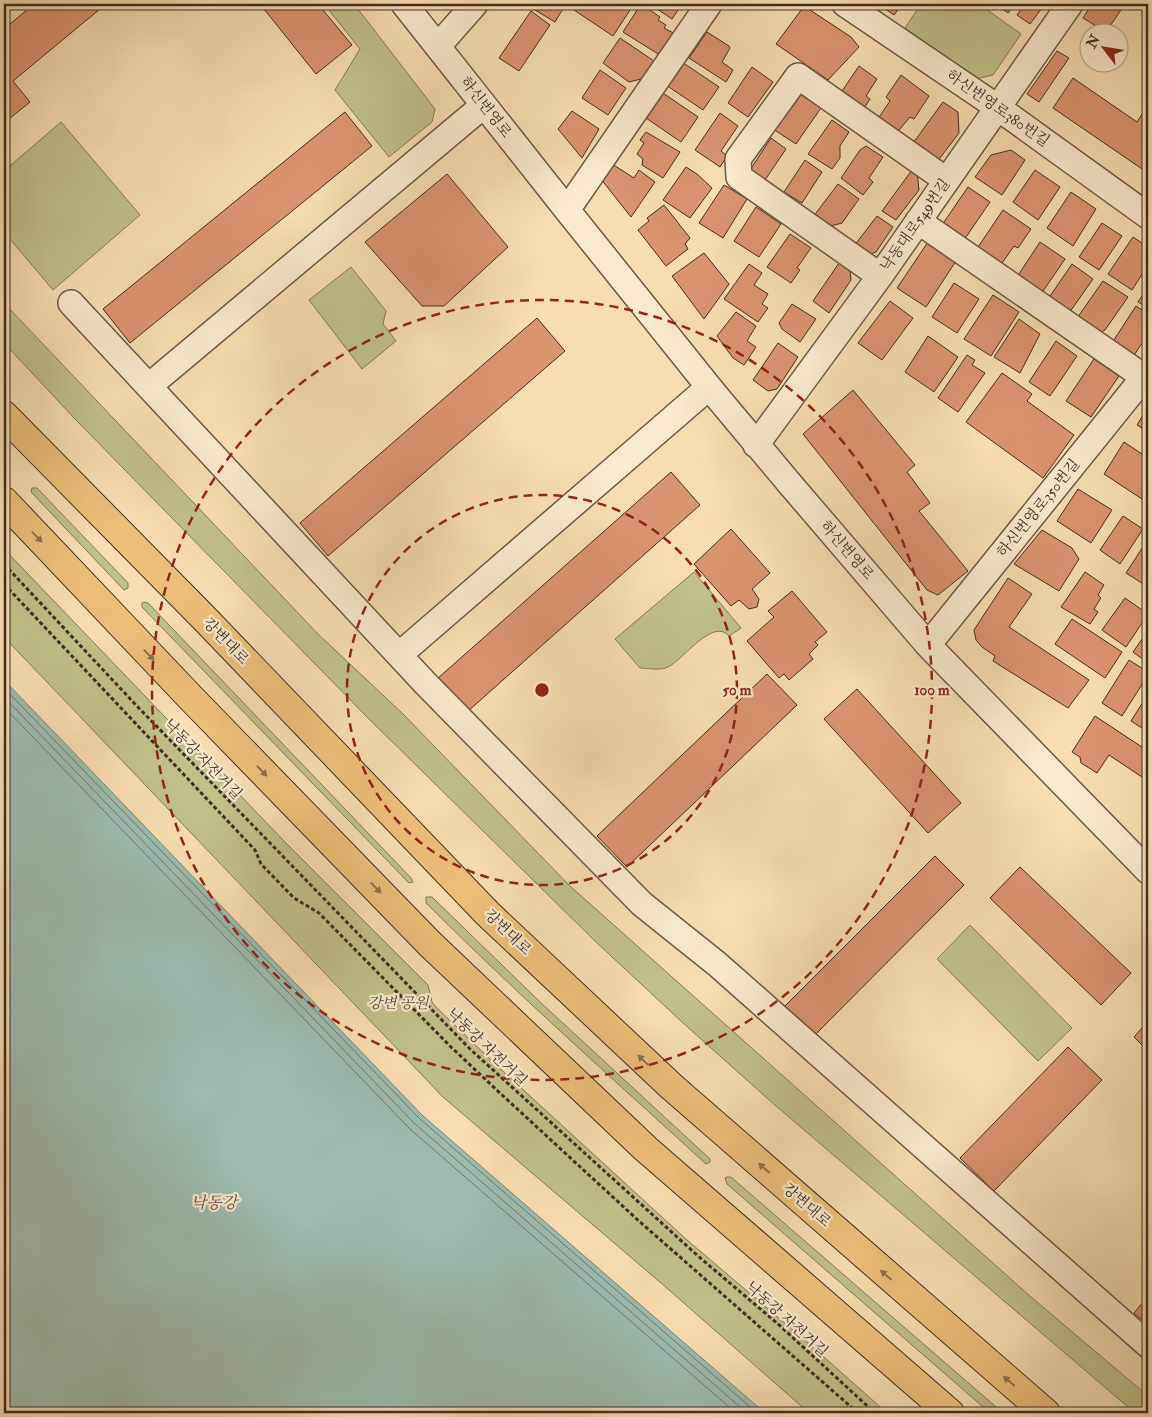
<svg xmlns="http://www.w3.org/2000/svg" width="1152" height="1417" font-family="'IM FELL Double Pica','Noto Serif KR',serif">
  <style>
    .green { fill: #c0c089; stroke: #807656 }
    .water { fill: #9dbbaf; stroke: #788277 }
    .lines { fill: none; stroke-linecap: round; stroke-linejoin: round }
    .shore { stroke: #6f746a; stroke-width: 1 }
    .building { fill: #da946f; stroke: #412c24 }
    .minor-casing { stroke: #6e5847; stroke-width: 28 }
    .major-casing { stroke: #412c24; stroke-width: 30 }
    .path { stroke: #412c24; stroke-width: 3; stroke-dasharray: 4 2.5; stroke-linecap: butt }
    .minor { stroke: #fae9cc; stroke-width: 25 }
    .major { stroke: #ecbe78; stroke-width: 28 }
    .oneway { fill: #8e6e4a }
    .ring { fill: none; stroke: #8f2418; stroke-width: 2.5; stroke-dasharray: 9 6 }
    .labels { text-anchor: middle; stroke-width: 4.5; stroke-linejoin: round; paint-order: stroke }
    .street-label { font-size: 15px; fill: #412c24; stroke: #fae9cc }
    .park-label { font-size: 15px; font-style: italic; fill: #5a4a38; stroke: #fae9cc }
    .water-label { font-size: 16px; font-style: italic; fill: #585047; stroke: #fae9cc }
    .centre { fill: #8f2418; stroke: #fae9cc; stroke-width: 2.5 }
    .ring-label { font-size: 15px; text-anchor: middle; font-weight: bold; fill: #8f2418; stroke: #fae9cc; stroke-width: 4.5; stroke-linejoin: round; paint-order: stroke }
  </style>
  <rect width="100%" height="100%" fill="#f7ddb1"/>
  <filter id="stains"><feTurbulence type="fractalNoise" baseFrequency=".004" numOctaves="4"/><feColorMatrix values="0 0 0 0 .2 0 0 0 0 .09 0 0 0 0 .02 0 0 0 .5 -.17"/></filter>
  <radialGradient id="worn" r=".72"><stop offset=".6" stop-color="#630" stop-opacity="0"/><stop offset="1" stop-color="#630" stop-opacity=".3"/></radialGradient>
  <path class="green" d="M324,4h30l81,105 -3,13 -43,35 -54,-67 25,-41z
    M921,4h58l42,30 -28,41 -17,4 -71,-51z
    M61,122l79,93 -87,75 -49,-58v-61z
    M351,267l35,44 -3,13 13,17 -34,28 -53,-69z
    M4,303l314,331 84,79 168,173 461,411 117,99v17h-13l-367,-314 -86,-77 -86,-80 -228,-224 -293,-299 -71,-76z
    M32,488h5l91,95v5l-4,2 -93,-98z
    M4,549l280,292 144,144 4,17 5,6 57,55 193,177 120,102 80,71h-78l-148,-130 -218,-186 -439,-460z
    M694,572l47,56 -12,8c-16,-19 -46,24 -61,31 -7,4 -21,1 -28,1l-25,-29z
    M144,602l4,1 263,275 2,4 -4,1 -267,-276v-4z
    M426,897h6l107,104 171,158v3l-4,2c-94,-86 -190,-171 -280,-261z
    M970,925l102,103 -34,33 -101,-102z
    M727,1177h4l272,236h-13l-263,-229 -2,-6z"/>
  <path class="water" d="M4,680l418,435 343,298h-761z"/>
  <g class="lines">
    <path class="shore" d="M4,688l415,430 338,295
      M4,697l410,426 333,290
      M4,707l405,421 327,285"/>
  </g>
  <path class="building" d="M34,4h72l-93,77 17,21 -26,21v-94z
    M260,4h58l34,41 -36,29z
    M525,4h33l6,3 -9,15z
    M578,4h56l-21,32 -39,-26z
    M641,4l19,13 -2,3 8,5 -2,3 13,7 -14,22 -40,-25z
    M650,4h32l-10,15z
    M878,4h24l-8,11z
    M995,4h20l-7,9z
    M1025,4h20l-15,20 -13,-9z
    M1092,4h33l-19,28 -23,-14z
    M804,6l47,31 8,10 -31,33 -52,-36z
    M531,11l19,14 -31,46 -20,-13z
    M707,32l22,14 1,2 -8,14 11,8 -7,12 -37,-24z
    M620,38l37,25 -12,15 -16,4 -26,-19z
    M1057,51l12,7 -30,44 -12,-8z
    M682,62l37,25 -16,23 -37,-25z
    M859,66l18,13 -11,17 4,3 -9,14 -23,-16z
    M752,67l21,15 -25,35 -20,-14z
    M600,70l26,18 -18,27 -26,-17z
    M901,75l28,21 -15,23 -4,-2 -16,19 -19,-13 15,-22 -4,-4z
    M1073,78l64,44 11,-17v68l-95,-65z
    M663,93l35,24 -17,25 -35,-24z
    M805,93l18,12 -27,39 -23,-15 23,-35z
    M943,102l15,10 1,21 -22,29 -29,-12z
    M572,111l27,18 -17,29 -24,-29z
    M345,112l27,34 -242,197 -27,-34z
    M720,113l18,13 -17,25 6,5 -7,11 -25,-17z
    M832,120l17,12 -9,14v12l-8,11 -24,-15z
    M646,132l34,20 -17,26 -21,-13 1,-6 -6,-5 7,-11 -4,-3z
    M771,138l15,11 -23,34 -15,-10z
    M866,146l17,11 -14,21 4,4 -10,13 -22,-17 19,-28z
    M1011,150l14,10 -23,35 -27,-18 16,-22z
    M805,160l17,12 -20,31 -18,-11z
    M612,164l22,14 5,-8 16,12 -24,35 -30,-38z
    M686,167l11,7 15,14 -22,30 -27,-18z
    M912,170l5,2 2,18 -23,30 -14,-9z
    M1035,170l25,17 -22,33 -25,-18z
    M447,174l61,73 -64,59h-22l-57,-64z
    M838,184l21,15 -17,24 -15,4 -14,-10z
    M724,185l23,14 -24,39 -24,-15z
    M968,187l22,15 -26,38 -22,-15z
    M1071,192l25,17 -23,37 -26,-18z
    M664,205l26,33 -5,6 3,5 -22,17 -28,-36 11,-9 -2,-3z
    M756,207l25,17 -22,33 -25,-16z
    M1003,210l28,19 -13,19 -4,-2 -14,20 -24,-16z
    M877,216l16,11 -17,25 -11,4 -11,-10z
    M1102,223l20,13 -23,34 -20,-13z
    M790,234l21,14 -14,20 3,2 -9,13 -24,-16z
    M1133,237l15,10v18l-16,25 -24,-16z
    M928,242l28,19 -30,46 -29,-19z
    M1040,242l25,17 -26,38 -24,-17z
    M704,253l25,31 -25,35 -32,-43z
    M839,263l11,7 1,10 -22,33 -16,-12z
    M749,264l13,9 -8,12 14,9 -6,10 6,4 -10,14 -34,-23z
    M1072,264l21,15 -26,37 -21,-14z
    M1103,281l25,16 -23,33 -10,5 -20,-14z
    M954,283l25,16 -22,34 -25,-16z
    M1148,287v21l-10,-6z
    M993,295l26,17 -28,44 -27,-17z
    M890,301l23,17 -31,42 -24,-17z
    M792,304l24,15 -16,23 -18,-13 -3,-6z
    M1136,306l12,8v20l-17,26 -21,-14z
    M736,312l20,14 -9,15 9,6 -12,18 -11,-7 -16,-22z
    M537,318l28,33 -237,205 -28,-33z
    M1019,319l21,15 -20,39 -26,-16z
    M928,336l30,21 -24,35 -29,-20z
    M1056,341l21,15 -27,40 -21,-14z
    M778,343l20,14 -21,32 -9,2 -15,-11z
    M967,355l8,5 -3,5 13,8 -27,39 -20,-14z
    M1094,359l25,17 -28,41 -25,-16z
    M1002,373l30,21 -5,7 47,34 -31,43 -77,-56z
    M853,390l62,75 -8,7 23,31 -11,8 49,60 -30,24 -11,-5 -124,-156z
    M1148,407v25l-11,-7z
    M1124,442l24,16v45l-44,-29z
    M671,472l29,33 -233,207 -30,-33z
    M1078,489l34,21 -21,33 -34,-22z
    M1123,516l20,13 -23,35 -20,-14z
    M731,529l39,44 -18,16 7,10 -2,8 -8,2 -10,-9 -8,6 -37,-42z
    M1042,530l30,18 7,11 -20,32 -45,-27z
    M1148,539v48l-22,-14z
    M1085,572l19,13 -6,10 3,3 -7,11 4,3 -8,12 -29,-17z
    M1008,578l24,16 -23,33 80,53 -21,28 -75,-47 2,-5 -13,-9 -6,-7 -2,-10z
    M792,591l35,41 -12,10 3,3 -9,9 4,5 -24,21 -5,-6 -5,4 -32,-37 27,-24 -6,-6z
    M1125,598l23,16 -22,33 -24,-17z
    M1072,619l50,33 -17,26 -50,-34z
    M1145,635l3,2v26l-15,-11z
    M1129,660l19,12v3l-26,41 -20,-13z
    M767,674l30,31 -170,162 -30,-31z
    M857,689l104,114 -33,30 -104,-114z
    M1148,694v38l-17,-11z
    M1095,716l53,35v30l-39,-26 -12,18 -16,-10 -1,-6 -8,-5z
    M935,856l29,29 -151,152 -29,-30z
    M1020,867l111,106 -30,32 -111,-107z
    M1148,1021v30l-14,-14z
    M1068,1047l34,33 -108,111 -34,-33z
    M1148,1296v29l-14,-12z"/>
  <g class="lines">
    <defs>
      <path id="minor" d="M404,4l163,206 146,182 77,92 138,161 220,226
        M845,4l152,103 151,109
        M438,46l37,-42
        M567,210l142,-206
        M918,221l226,156
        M880,276l-141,-99 -1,-18 60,-83 148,104
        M71,303l355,381 216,220 75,60 431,381
        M149,386l335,-281
        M756,445l124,-169 190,-272
        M928,645l220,-273
        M399,655l310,-268"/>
      <path id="major" d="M4,415l202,205 282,294 184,173 374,326
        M4,501l186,196 240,247 216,205 304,264"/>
    </defs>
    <use href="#minor" class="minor-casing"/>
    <use href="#major" class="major-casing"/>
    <path class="path" d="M4,564l131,140 335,345 228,207 80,68 97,89
      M4,584l251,266 6,14 33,34 25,15 132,134 50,47 139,128 218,191"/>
    <use href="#minor" class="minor"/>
    <use href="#major" class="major"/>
  </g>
  <defs><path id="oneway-solid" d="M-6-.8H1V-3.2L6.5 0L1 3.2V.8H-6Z" transform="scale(1.25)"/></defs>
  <g class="oneway">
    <use href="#oneway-solid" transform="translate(37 537) rotate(46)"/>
    <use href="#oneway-solid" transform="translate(149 655) rotate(46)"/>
    <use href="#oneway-solid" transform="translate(262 771) rotate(46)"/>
    <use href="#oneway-solid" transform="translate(376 888) rotate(46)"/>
    <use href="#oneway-solid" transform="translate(643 1060) rotate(-137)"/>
    <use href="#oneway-solid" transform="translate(764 1168) rotate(-139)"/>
    <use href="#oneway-solid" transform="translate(886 1275) rotate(-139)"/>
    <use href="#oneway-solid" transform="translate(1009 1381) rotate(-139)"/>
  </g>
  <g class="ring">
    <circle cx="542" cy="690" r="195"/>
    <circle cx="542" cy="690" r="390"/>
  </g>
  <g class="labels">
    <g class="street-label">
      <text transform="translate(486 107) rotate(52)" y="5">하신번영로</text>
      <text transform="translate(998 108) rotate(35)" y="5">하신번영로380번길</text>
      <text transform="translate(915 225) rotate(-55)" y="5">낙동대로549번길</text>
      <text transform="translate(1038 508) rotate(-51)" y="5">하신번영로350번길</text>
      <text transform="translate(847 550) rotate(49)" y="5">하신번영로</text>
      <text transform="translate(226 641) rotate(46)" y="5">강변대로</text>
      <text transform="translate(203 759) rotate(46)" y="5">낙동강 자전거길</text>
      <text transform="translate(508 932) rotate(44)" y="5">강변대로</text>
      <text transform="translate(487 1047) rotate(44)" y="5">낙동강 자전거길</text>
      <text transform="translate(807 1205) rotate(41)" y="5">강변대로</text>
      <text transform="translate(787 1319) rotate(42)" y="5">낙동강 자전거길</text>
    </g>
    <g class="park-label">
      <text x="398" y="1008">강변 공원</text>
    </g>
    <g class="water-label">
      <text x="214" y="1208">낙동강</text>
    </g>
  </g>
  <circle cx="542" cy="690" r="8" class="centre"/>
  <g class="ring-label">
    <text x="737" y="695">50 m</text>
    <text x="932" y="695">100 m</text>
  </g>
  <rect width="1152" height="1417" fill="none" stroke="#f7ddb1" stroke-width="20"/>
  <rect x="5" y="5" width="1142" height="1407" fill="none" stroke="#412c24" stroke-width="2.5"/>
  <rect x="10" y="10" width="1132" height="1397" fill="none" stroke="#412c24"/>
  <g transform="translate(1104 48) rotate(301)"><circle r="24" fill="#fae9cc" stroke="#b09d89"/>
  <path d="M0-4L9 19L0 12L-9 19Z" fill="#8f2418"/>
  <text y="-8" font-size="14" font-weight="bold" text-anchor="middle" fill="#412c24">N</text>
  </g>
  <rect width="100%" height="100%" filter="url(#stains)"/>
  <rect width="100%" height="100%" fill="url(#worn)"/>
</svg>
